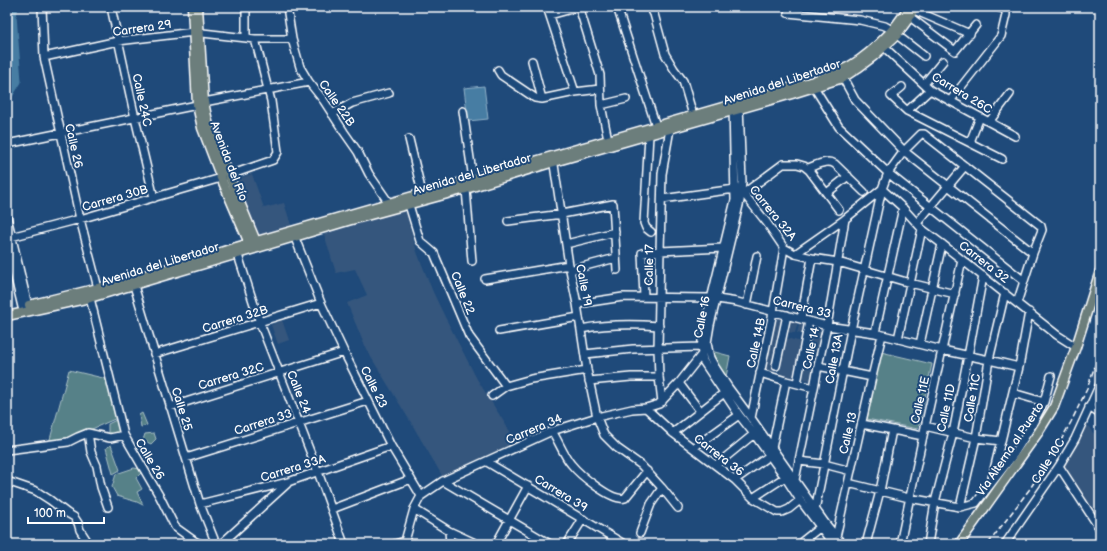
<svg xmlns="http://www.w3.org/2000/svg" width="1107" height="551" font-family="'Balsamiq Sans',sans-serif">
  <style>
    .built { fill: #34567d }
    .green { fill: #568188; stroke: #aac0c4 }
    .water { fill: #477da3; stroke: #91b1c8 }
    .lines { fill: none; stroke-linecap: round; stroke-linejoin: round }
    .river { stroke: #477da3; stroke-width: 9 }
    .minor-casing { stroke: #fff; stroke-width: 10 }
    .major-casing { stroke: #fff; stroke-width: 11 }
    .minor { stroke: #1f4a7a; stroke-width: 7 }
    .major { stroke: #6c7e7c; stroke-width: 8 }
    .rail { stroke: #fff; stroke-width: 1.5; stroke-dasharray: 6 3; stroke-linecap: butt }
    .labels { text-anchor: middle; stroke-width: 4; stroke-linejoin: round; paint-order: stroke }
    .street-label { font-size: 12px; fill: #fff; stroke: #1f4a7a }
  </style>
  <rect width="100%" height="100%" fill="#1f4a7a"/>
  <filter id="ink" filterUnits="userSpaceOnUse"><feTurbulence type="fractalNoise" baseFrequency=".025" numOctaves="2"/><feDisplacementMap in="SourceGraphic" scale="8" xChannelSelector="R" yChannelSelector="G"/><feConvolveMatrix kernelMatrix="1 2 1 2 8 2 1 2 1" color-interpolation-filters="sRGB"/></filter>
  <g filter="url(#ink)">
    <path class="built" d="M252,174l12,34 20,-5 8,25 -34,11 -24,-59z
      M405,209l12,43 16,40 12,25 32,62 42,67 -75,33 -34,-58 -44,-72 -19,-46 20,-8 -12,-26 -19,4 -12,-39z
      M775,317l10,2 -12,54 -9,-2z
      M788,319l10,2 -3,12 -9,-1z
      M282,320l7,20 -11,4 -7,-19z
      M800,322l7,1 -1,12 -9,-2z
      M810,323l11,3 -9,55 -13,-3z
      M786,338l16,4 -6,36 -17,-3z
      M1086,422l6,10 8,5v90l-38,-58z"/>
    <path class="green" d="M711,351l19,5 -4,21c-9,-4 -14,-18 -15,-26z
      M881,352l51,12 -14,65 -51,-10z
      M69,370l38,9 10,39 -32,14 -36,11z
      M142,413l5,12 -6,2 -2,-12z
      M116,420l5,14 -13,2v-12z
      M154,433l2,6 -5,5 -8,-4 2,-6z
      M111,445l9,25 -7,4 -7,-26z
      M134,468l6,1 2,3 -6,6 6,11 -5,3 6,13 -6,-3 -20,-6 -5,-9 4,-13z"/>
    <path class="water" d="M484,86l4,33 -20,2 -4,-33z"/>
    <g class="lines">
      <path class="river" d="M7,97l10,-16 -5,-66 2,-8"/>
      <defs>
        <path id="minor" d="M42,7l2,50 36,162 18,69
          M111,7l24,111 19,80
          M246,7v31
          M287,7l5,32 8,28 9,15 15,19 20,31 14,20 11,22 20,29
          M579,7l21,68 1,30 7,35
          M617,7l39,119
          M650,7l4,7 11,40 9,15 9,12 10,34
          M548,10l27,82
          M914,10l56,24
          M788,13l72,7 25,6 7,4
          M550,15l29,-8
          M910,17l45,34 21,-26
          M897,35l27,21
          M884,47l46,43 85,46
          M44,57l74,-16 76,-9 61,7h37
          M532,61l10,38
          M498,70l3,5 34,23 7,1 33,-7 25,-3
          M843,78l12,22 49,51 129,102
          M924,84l19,-23
          M814,87l25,40 49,46 136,108
          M902,87l-11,9 16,15 95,48
          M950,101l51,-65 5,-21v-4l-2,-2 -7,-2
          M204,102l105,-20
          M601,105l25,-6
          M739,105l3,77 -2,19 -30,124 -3,18 3,15 5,9 13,20 23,31 74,105 17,21
          M733,106l2,94 -30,124 -4,23 2,14 36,54 15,19 31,43 15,23 33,44
          M463,111l10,68
          M907,111l23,-21
          M332,114l20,-11 37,-10
          M989,122l21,-28
          M649,135l-5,88 2,5 5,4
          M409,139l13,54
          M970,142l10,-25
          M7,144l190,-39
          M553,158l16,107 8,39 10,66 10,47 7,18 13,13 24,17 21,23 16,20
          M808,168c9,-3 19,-9 27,-4l29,28
          M466,189l6,72
          M882,189l21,19 19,21 20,15 115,91 19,12
          M744,193l39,-29h14l7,2 5,4 30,40
          M827,193l21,-17
          M662,199l73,-10 6,1 26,33 17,25 11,6 17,4 26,4 72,21 45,11
          M409,205l11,36 14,12 35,83 37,50
          M7,217l22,93
          M508,221l54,-7 51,-10 4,66
          M917,223l48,-57
          M7,238l73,-19 141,-41 52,-18 5,-8 -7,-51 -16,-62
          M295,238l26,65 23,49 47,94 30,50
          M7,244l15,63 2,4
          M566,244l49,-12
          M236,249l24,74 58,149 26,72
          M795,254l50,-35 37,-30
          M570,270l46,-12
          M132,279l68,225 16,40
          M485,279l31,-5 53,-9
          M644,297l-2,-44 18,-2 63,-3
          M90,298l34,137 36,62 15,30 21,15 5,2
          M577,304l46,-7 88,1 26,4 90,24 48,7 67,17 47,10 30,7
          M747,305l10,-49
          M801,319l11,-61
          M581,329c26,-5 51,-5 78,-3
          M499,331l80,-14
          M875,333l28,-125
          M898,339l24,-110
          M920,344l22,-100
          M154,354l167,-51
          M585,354l48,-5 68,-2
          M776,366l11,-51
          M818,366l54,11
          M760,373l26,8 28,7
          M589,381l42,-4h28
          M679,383l21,28
          M797,383l12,-62
          M1013,393l31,9
          M492,396l14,-10 25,-7 56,-9
          M662,402l-3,-25 -1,-29 2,-97 2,-77 8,-45
          M170,407l174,-55
          M1089,407l11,7
          M646,408l27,25 62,47 18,18 24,14h5l7,-3 11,-9
          M751,418l22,-106 11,-64
          M862,424l61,12
          M925,426l51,12 25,3
          M552,431c6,9 12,25 19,33 8,10 41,38 54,34l22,-27
          M88,433l3,19 6,14 4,21 7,20
          M673,433l51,-40
          M693,448l46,-33
          M772,448l14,-67
          M7,450l61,-8 10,-5 10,-4 22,5 14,-3
          M186,458l182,-57
          M799,461l25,3 27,7
          M487,462l137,82
          M716,465l38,-31
          M1059,466l41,63
          M735,480l35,-25
          M795,480l19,-92 4,-22 9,-40 18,-107
          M7,481l29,10 14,9 17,13 7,4 4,6 2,7 9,14
          M443,481l107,63
          M991,482l28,-115 10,-55
          M848,483l61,15 51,9 16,-4 38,-49 17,-27 13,-25 7,-26
          M753,498l32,-21
          M200,504l88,-22 103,-36
          M960,507l16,-69 13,-78 16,-67
          M332,509l79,-30
          M414,509l35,22 28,13
          M815,510l36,-180 31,-141 6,-16 16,-22 17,-17h3l117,92 1,4 -9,23 -16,50
          M449,531l1,13
          M640,533l11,-29 11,-16
          M836,537l36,-160 10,-42
          M221,544l66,-60
          M395,544l10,-3
          M405,544v-3l9,-32 7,-13 22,-15 109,-50 45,-14 35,-8 14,-1 13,-4 20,-21 23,-29
          M496,544l32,-58
          M567,544l16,-25
          M799,544l24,-19
          M866,544l14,-53 12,-61
          M900,544l23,-108 39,-176
          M928,544l7,-42 18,-69 15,-77 15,-80
          M1005,544l54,-78 16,-27 25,-55"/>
        <path id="major" d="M192,7l5,98 5,23 19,50 30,70
          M198,7l6,95 5,24 8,21 41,99
          M29,305l69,-17 92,-26 46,-15 577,-166c10,-4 20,-7 29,-11 24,-11 54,-40 66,-63
          M7,316l83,-18 258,-77 118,-32 88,-27 238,-68 51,-16 15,-10 16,-12 23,-21 10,-14 8,-14
          M959,544l79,-111 16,-26 22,-60 24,-76"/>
      </defs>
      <use href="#minor" class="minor-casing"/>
      <use href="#major" class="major-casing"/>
      <use href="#minor" class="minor"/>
      <use href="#major" class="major"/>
      <path class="rail" d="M988,544l41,-54 26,-39 16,-29 16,-33 13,-38"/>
    </g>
  </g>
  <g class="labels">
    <g class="street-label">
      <text transform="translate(142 28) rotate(-8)" y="4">Carrera 29</text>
      <text transform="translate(782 82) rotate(-18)" y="4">Avenida del Libertador</text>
      <text transform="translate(962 93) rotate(31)" y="4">Carrera 26C</text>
      <text transform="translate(142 100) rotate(78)" y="4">Calle 24C</text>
      <text transform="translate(337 103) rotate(55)" y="4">Calle 22B</text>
      <text transform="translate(74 146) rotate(77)" y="4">Calle 26</text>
      <text transform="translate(229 161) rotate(69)" y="4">Avenida del Río</text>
      <text transform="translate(472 174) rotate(-16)" y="4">Avenida del Libertador</text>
      <text transform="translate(115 198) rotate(-16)" y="4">Carrera 30B</text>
      <text transform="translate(773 213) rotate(51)" y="4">Carrera 32A</text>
      <text transform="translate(984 262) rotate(38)" y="4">Carrera 32</text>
      <text transform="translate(160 264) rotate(-17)" y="4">Avenida del Libertador</text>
      <text transform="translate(649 265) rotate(-89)" y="4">Calle 17</text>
      <text transform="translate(584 285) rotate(79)" y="4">Calle 19</text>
      <text transform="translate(463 293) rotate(68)" y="4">Calle 22</text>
      <text transform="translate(802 307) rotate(14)" y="4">Carrera 33</text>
      <text transform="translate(702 317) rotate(-79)" y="4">Calle 16</text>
      <text transform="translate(235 319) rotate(-17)" y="4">Carrera 32B</text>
      <text transform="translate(756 343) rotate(-78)" y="4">Calle 14B</text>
      <text transform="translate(811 348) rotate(-78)" y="4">Calle 14</text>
      <text transform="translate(834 359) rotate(-79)" y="4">Calle 13A</text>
      <text transform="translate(231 376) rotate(-17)" y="4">Carrera 32C</text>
      <text transform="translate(374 387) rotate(63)" y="4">Calle 23</text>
      <text transform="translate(299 392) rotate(68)" y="4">Calle 24</text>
      <text transform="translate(972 398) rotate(-80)" y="4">Calle 11C</text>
      <text transform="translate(920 400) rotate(-77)" y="4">Calle 11E</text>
      <text transform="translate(946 408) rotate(-78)" y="4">Calle 11D</text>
      <text transform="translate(182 409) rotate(73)" y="4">Calle 25</text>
      <text transform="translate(263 422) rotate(-18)" y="4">Carrera 33</text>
      <text transform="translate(534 429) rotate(-23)" y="4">Carrera 34</text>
      <text transform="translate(848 433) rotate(-77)" y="4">Calle 13</text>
      <text transform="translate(1010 449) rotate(-56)" y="4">Vía Alterna al Puerto</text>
      <text transform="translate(719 455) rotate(38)" y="4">Carrera 36</text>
      <text transform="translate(150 459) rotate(59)" y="4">Calle 26</text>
      <text transform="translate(1048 461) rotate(-58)" y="4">Calle 10C</text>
      <text transform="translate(293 468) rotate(-17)" y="4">Carrera 33A</text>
      <text transform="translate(561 493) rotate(31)" y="4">Carrera 39</text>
    </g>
  </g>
  <rect width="1107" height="551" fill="none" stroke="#1f4a7a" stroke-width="24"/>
  <rect x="12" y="12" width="1083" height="527" fill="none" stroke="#fff" stroke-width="1.5" filter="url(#ink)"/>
  <path d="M28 517v6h76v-6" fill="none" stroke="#ffffff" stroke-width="2"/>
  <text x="34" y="517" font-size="12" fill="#ffffff" stroke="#1f4a7a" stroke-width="3" paint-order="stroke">100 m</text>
</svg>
